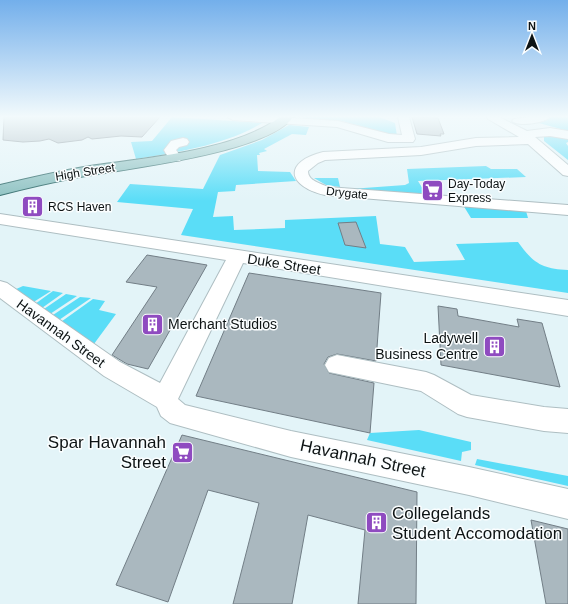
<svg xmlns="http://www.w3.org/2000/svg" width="568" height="604" font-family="Helvetica,sans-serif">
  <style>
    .green { fill: #5addf7 }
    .building { fill: #aab8bf; stroke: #727e86 }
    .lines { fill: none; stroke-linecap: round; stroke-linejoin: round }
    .minor-casing { stroke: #aebec2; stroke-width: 2 }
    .major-casing { stroke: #2f6969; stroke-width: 2 }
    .minor { fill: #fff; fill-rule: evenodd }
    .major { fill: #8dc1c1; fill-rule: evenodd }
    .labels { text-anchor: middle; stroke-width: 3; stroke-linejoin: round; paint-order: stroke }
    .far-street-label { font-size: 12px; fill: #0d1314; stroke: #fbfeff }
    .far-poi-label { font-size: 12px; fill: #0d1314; stroke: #fbfeff; text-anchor: start }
    .street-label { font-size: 14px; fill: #0d1314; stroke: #fbfeff }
    .poi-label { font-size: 14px; fill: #0d1314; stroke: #fbfeff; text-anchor: start }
    .near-poi-label { font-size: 17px; fill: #0d1314; stroke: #fbfeff; text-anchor: end }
    .near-street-label { font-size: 17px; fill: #0d1314; stroke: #fbfeff }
  </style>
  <rect width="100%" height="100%" fill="#e3f4f8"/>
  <path class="green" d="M172,117l90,6c-37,22 -84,29 -126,36l-5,-17 21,-1z
    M306,117h73l16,6 2,13 -55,-15 -40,-3z
    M527,117h41v14l-33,-9z
    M289,125l20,2 -3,8 -14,-1 -28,15 3,2 -8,2 1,2h-3l1,16 32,1 6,9 -60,4 -1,6 -17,1 -5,25 20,-1 1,14 51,-2v-8l91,-4 4,28 25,3 9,15 51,-2 -9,-16 62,-2c15,21 24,27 50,28v23l-387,-58 12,-26 -76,-7 13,-18 73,5 17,-34 42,-15z
    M552,136l16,2v4l-2,1 2,3v14l-24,-19v-4z
    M486,166l5,3h26l9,8 -108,4 8,13 -76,-5 55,-4 4,-2 -2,-14z
    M314,178h24l2,9 -14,-2z
    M463,205l63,6 2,7h-57z
    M23,286l28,5 -19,12 -18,-13z
    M53,291l10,2 -21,15 -7,-4z
    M66,294l11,2 -27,18 -6,-5z
    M80,297l11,1 -32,22 -6,-5z
    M93,299l12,2 -6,9 17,4 -25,34 -33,-24z
    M419,430l52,12v8l-9,2 -1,9 -94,-21 3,-7z
    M477,459l91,17v10l-93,-21z"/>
  <path class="building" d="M4,117h156l-18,20 -21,-1 -29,3 -4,-2 -6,3 -24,3 -9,-4 -9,2 -17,1 -20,-2z
    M412,117l26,1 6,16h-4l1,2 -24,-2z
    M356,222l10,26 -21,-3 -7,-22z
    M147,255l60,10 -59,104 -21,-5 -15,-9 45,-68 -31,-5z
    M249,273l132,20 -5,68 -39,-7 -9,3 -4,7 5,9 45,10 -4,50 -174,-37z
    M438,306l19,3 1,7 61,11 -2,-8 25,4 18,64 -119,-22z
    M182,435l235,57 -1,112h-58l7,-74 -57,-15 -16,89h-59l26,-101 -51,-13 -40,112 -52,-17z
    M531,520l37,9v75h-22z"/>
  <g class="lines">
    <defs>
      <path id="minor" d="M227,117h50l61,4 51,13 13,1 -4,-18h11l6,22 -2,3h-25l-51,-15 -104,-7z
        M487,117h12l28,14 23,-3 18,3v8l-18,-3 -15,1 33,28v11l-5,-1 -35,-31 -52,2 -55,9 -96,5 -7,3 -10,8c0,10 12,12 20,16l240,18v10l-243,-20c-38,-9 -42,-33 -2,-43l98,-5 55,-9 43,-1 -31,-18z
        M530,117h20c-6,6 -32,10 -38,4l2,-2z
        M183,138l4,1 2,3 -2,3 -8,2 -3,3 6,8 -2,3h-10l-6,-11 7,-9z
        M0,214l568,86v16l-325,-53 -65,136 7,6 106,26 178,36 99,22v30l-99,-24 -178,-38 -121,-34 -9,-7 -4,-9 -53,-31 -104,-78v-17l7,2 113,79 40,21 66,-123 -226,-36z
        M337,355l89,17 8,3 37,20 73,12 24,2v24l-24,-2 -77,-14 -9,-3 -37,-23 -92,-19 -4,-7 4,-7z"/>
      <path id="major" d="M280,117h13c-25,36 -169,52 -213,60 -27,5 -53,11 -80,18v-10c30,-7 59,-14 90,-19 55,-8 145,-15 190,-49z"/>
    </defs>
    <use href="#minor" class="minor-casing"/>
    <use href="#major" class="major-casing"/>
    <use href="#minor" class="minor"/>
    <use href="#major" class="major"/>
  </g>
  <linearGradient id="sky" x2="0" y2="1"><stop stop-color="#73afeb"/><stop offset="0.58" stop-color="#f2fafc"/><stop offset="1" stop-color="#f2fafc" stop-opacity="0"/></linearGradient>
  <rect width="568" height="201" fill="url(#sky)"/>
  <defs>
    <symbol id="supermarket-square" viewBox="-11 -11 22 22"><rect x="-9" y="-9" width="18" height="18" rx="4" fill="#8f4bc0" stroke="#fbfeff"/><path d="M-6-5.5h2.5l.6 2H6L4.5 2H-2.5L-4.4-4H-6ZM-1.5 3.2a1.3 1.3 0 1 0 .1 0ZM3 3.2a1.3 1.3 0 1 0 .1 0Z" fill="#fff"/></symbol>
    <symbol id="building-square" viewBox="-11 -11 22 22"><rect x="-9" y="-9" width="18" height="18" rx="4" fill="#8f4bc0" stroke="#fbfeff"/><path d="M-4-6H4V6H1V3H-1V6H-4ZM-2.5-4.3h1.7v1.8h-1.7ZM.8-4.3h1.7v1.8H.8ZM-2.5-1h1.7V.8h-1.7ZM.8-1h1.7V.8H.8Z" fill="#fff"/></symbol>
  </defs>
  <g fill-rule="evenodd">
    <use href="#supermarket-square" x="420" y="178" width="25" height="25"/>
    <use href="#building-square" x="20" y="194" width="25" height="25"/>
    <use href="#building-square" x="140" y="312" width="25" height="25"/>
    <use href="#building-square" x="482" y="334" width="25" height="25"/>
    <use href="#supermarket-square" x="170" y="440" width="25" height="25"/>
    <use href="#building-square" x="364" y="510" width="25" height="25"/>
  </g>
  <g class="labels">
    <g class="far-street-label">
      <text transform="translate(85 172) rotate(-9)" y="4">High Street</text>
      <text transform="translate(347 193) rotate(6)" y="4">Drygate</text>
    </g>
    <g class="far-poi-label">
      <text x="448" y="188">Day-Today<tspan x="448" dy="14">Express</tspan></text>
      <text x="48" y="211">RCS Haven</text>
    </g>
    <g class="street-label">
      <text transform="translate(284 264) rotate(9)" y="5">Duke Street</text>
      <text transform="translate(61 333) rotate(36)" y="5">Havannah Street</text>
    </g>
    <g class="poi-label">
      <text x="168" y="329">Merchant Studios</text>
      <text x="478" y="343" text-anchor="end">Ladywell<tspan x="478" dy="16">Business Centre</tspan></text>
    </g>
    <g class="near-poi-label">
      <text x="166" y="448">Spar Havannah<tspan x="166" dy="20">Street</tspan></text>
      <text x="392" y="519" text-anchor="start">Collegelands<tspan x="392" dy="20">Student Accomodation</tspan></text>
    </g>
    <g class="near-street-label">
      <text transform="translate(363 458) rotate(12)" y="6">Havannah Street</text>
    </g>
  </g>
  <g transform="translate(532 36)" stroke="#fbfeff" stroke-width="3" paint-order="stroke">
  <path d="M0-3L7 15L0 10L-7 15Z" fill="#0d1314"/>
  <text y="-6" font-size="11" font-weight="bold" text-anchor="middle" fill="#0d1314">N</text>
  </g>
</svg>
